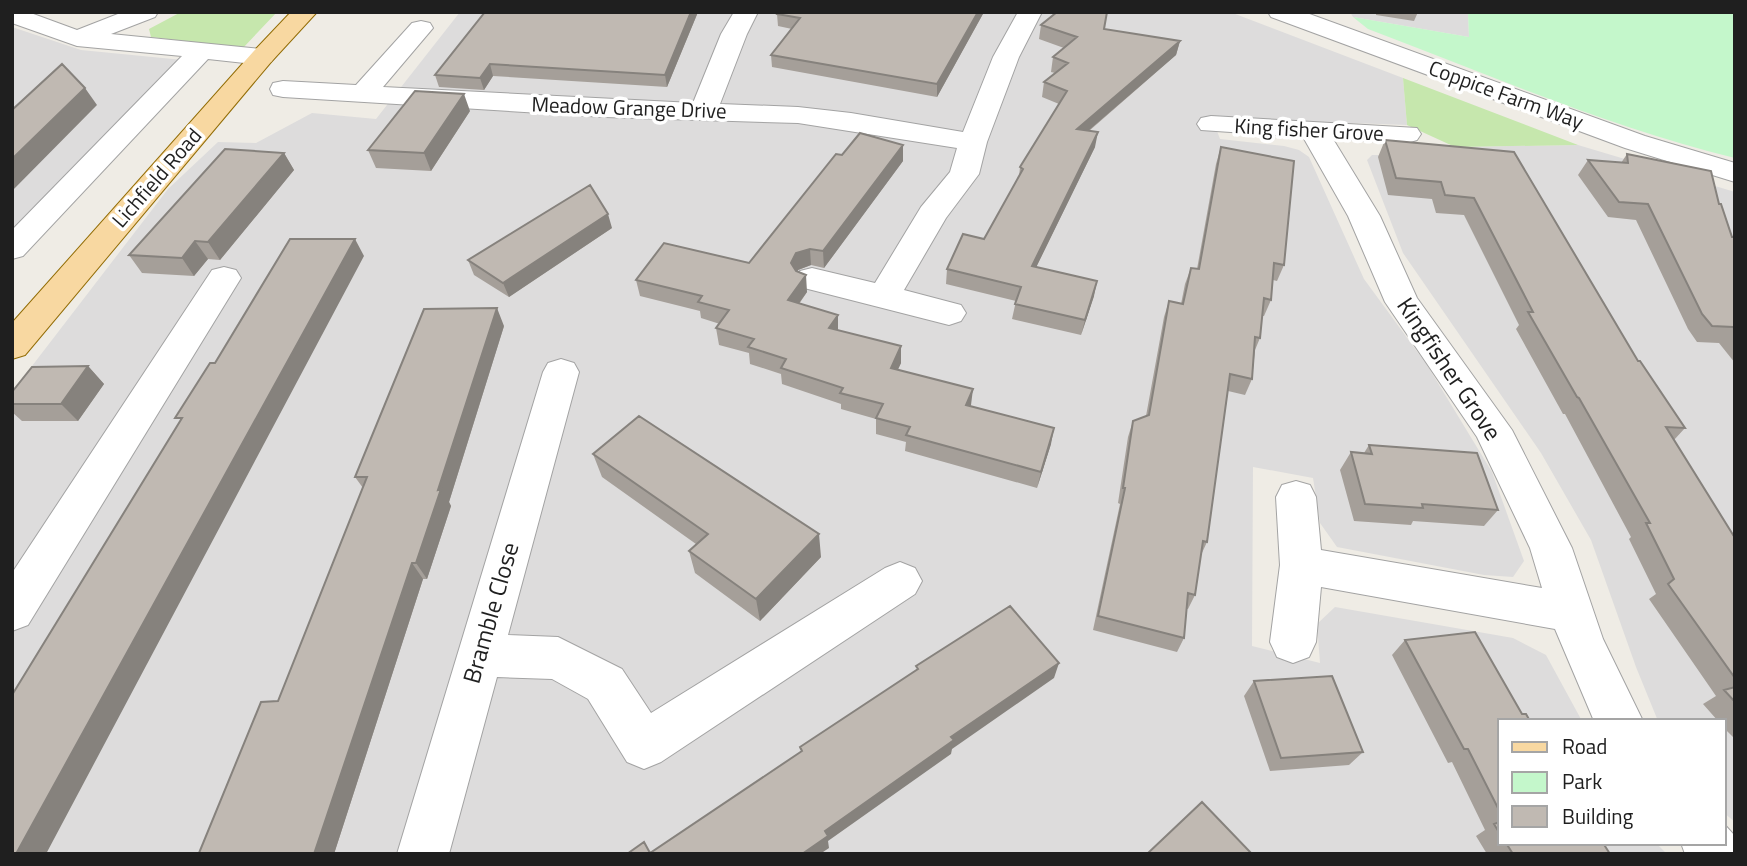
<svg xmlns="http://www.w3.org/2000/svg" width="1747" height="866" font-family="'Titillium Web',sans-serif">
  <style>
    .residential { fill: #dddcdc }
    .grass { fill: #c6e7ad }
    .park { fill: #c4f7cb }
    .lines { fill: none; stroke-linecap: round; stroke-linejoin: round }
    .minor-casing { stroke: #a3a3a3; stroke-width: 2 }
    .major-casing { stroke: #936d06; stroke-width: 2 }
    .minor { fill: #fff; fill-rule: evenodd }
    .major { fill: #f8d8a1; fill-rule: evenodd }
    .wall { fill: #a59f99 }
    .shaded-wall { fill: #86827d }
    .building { fill: #c0b9b2; stroke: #86827d; stroke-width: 2 }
    .labels { text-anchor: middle; stroke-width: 7; stroke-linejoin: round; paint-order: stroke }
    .far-street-label { font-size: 21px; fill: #1f1f1f; stroke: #fff }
    .street-label { font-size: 24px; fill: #1f1f1f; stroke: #fff }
  </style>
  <rect width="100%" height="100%" fill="#efece5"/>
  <path class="residential" d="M460,12h770l173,66 4,47 -195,-7 8,21 64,7 15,4 10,7 55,122 63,86 65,107 32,89 -11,16 -29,-2 -147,-28 -17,-24 -7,-45 -60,-11 -1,179 68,17 -3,-39 18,-17 178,31 33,17 36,66h-82v122h156l11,11h-1655v-462l156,-203 50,-47 38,1 56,-30 64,6z
    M1350,12h118l1,25 -116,-20z
    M12,27l69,23 102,10 -171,183z
    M1578,145l157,47v630l-11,-9v-92h-66l-22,-54 -45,-127 -50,-87 -138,-200 -36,-93 5,-5h57l26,-8z"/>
  <path class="grass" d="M181,12h96l-34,36 -92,-11 -2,-8z
    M1403,78l175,67 -123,2 -48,-22z"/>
  <path class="park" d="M1468,12h267v146c-124,-30 -248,-84 -367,-129l-15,-12 116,20z"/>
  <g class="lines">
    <defs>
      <path id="minor" d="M12,12h16l49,18 46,-18h35l-3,5 -44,17 151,15 9,3 4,5 -4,5 -9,3 -54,-6 -185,197 -11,3v-29l170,-174 -105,-10 -65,-23z
        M734,12h24l-11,22 -27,70 78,3 53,6 112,19 30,-75 25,-45h24l-23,45 -32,85 -8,32 -33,44 -42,72 57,15 5,8 -5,8 -12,4 -137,-35 -12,-3 -5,-8 5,-8 12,-3 63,15 46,-76 29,-35 7,-24 -159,-25 -193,-6 -322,-20 -10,-2 -3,-6 3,-6 10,-2 73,4 56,-62 9,-2 9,2 3,5 -50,59 310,16 28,-69z
        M1268,12h36l341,124 90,27v19l-110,-34 -354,-131z
        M1211,116l206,12 4,6 -4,6 -10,3 -74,-4 47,77 37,82 95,132 60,118 31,91 40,82h-49l-39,-92 -234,-42 -5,55 -7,15 -16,6 -16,-6 -7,-15 10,-77 -4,-68 6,-12 14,-4 14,4 6,12 5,53 221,38 -12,-40 -53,-111 -92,-135 -37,-86 -45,-79 -102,-7 -4,-6 4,-6z
        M224,267l12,3 5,8 -213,347 -16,6v-58l200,-303z
        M561,359l13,4 5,9 -71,263 50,2 64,32 29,44 234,-145 15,-6 15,6 7,13 -7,13 -254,168 -17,7 -17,-7 -39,-63 -36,-20 -55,-2 -48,177h-52l146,-482 5,-9z
        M1724,824l11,12v18h-50l-4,-11h43z"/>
      <path id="major" d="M291,12h26l-46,50 -246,293 -13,4v-36l241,-271z"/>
    </defs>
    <use href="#minor" class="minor-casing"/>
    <use href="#major" class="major-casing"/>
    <use href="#minor" class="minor"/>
    <use href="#major" class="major"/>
  </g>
  <path class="wall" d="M485,12h213l-31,75 -174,-11 -9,14 -45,-3 -4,-12z
    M984,12l-47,85 -165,-30 -1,-12 21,-26 -14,-3 -1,-12z
    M1376,12h42l-4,9 -38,-6z
    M1041,25l63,4 76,12 -4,14 -87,76 6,16 -59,120 58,29 -13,39 -69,-16 4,-18 -70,-17 1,-15 37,-30 35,-62 1,-10 39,-63 -17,-7 2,-15 11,-9 -4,-1 2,-15 11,-9 -25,-9z
    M470,111l-39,60 -55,-3 -8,-18z
    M1385,140l129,12 124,209 47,67 -11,12 61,98v201l-11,-11v-7h-6l-15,-17 13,-8 -67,-97 7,-5 -27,-55 2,-2 -66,-123h-2l-47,-85 3,-4 -55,-110 -28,-2 -4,-14 -44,-4 -10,-38z
    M903,145v16l-79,107 -13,-3 -13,5 -1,2 10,20 -8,12 39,11v15l63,33 -3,6 72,37 81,38 -14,44 -132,-37 1,-9 -30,-8v-15l-35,-10v-5l-59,-20 -1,-10 -31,-10 -1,-11 -30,-8 -3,-17 4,-4 -19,-6 -1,-7 -60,-15 -4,-16 113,-17 93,-108z
    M1221,147l63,118 -7,16 -4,-1 -2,20 -7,16h-2l-2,22 -5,12 -3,29 -7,16 -17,-4 -21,151 -6,13 -6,40 -7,14h-1l-3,29 -7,14 -84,-22 27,-126 -2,-1 10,-66 5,-16 13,-5 18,-99 5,-16 12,3 4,-20 6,-16 6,1 19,-105z
    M284,153l10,17 -74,90 -12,-1 -14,17 -52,-3 -13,-18z
    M1627,154l92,50 13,33h3v126l-16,-20 -22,-1 -9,-13 -52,-109 -28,-3 -30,-42 10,-15 33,3z
    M612,228l-103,69 -35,-22 -6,-15z
    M504,326l-55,176 2,4 -24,73h-4l-89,275h-134l78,-153 85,-213 -8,-11z
    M88,366l16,18 -26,37h-56l-10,-9v-20z
    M1369,445l129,65 -14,16 -71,-5 -2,4 -57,-4 -14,-51 11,-18 13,1z
    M593,454l228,103 -61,64 -65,-48 -6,-22 7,-7 -94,-67z
    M1405,640l95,81v122h103l7,11h-123l-11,-18 9,-6 -33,-68 -4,1 -56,-108z
    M1254,681l109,71 -14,13 -79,6 -26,-75z"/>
  <path class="shaded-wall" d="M691,12h7l-31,75 -2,-12z
    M978,12h6l-47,85v-13z
    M1180,41l-4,14 -102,88 3,-14z
    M490,64l3,12 -9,14 -4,-12z
    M85,88l12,17 -85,86v-32z
    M464,94l6,17 -39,60 -7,-18z
    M1098,132l-3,15 -66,135 3,-16z
    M903,145v16l-79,107 -1,-17z
    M284,153l10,17 -74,90 -12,-18z
    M608,214l4,14 -103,69 -6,-14z
    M355,239l9,17 -318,598h-30z
    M195,241l13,18 -14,17 -12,-18z
    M810,249l1,16 -13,5 -5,10 -2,-17 5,-10z
    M806,275l1,17 -18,25 -1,-17z
    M1097,281l-3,15 -13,39 4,-15z
    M497,308l7,18 -55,176 2,4 -24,73 -11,-16 22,-73z
    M838,315v17l-9,-4z
    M901,346v17l-10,21v-16z
    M88,366l16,18 -26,37 -17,-17z
    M973,389l-2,16 -7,17 2,-17z
    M1054,428l-3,16 -14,44 4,-16z
    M819,534l2,23 -61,64 -4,-22z
    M412,563l11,16 -89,275h-20z
    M1059,663l-5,15 -102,71 -1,5 -123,87 1,7 -9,6h-18l23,-23 126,-94z"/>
  <path class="building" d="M485,12h206l-26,63 -175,-11 -10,14 -45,-3z
    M778,12h200l-41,72 -166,-29 29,-37 -23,-4z
    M1057,12h50l-3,17 76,12 -103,88 21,3 -66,134 65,15 -12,39 -70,-16 6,-17 -74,-18 16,-35 21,5 39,-70 -3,-2 47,-76 -23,-9 24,-19 -15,-6 24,-20 -36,-12z
    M62,64l23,24 -73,71v-49z
    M415,91l49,3 -40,59 -56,-3z
    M860,133l43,12 -80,106 -13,-2 -14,4 -5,10 5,8 10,4 -18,25 50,15 -9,13 72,18 -10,22 82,21 -7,16 88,23 -13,44 -135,-37 4,-8 -34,-9 7,-14 -43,-11 3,-5 -62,-20 5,-9 -38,-12 6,-8 -38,-11 13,-18 -31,-8 4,-6 -66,-16 28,-37 85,20 87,-109 6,1z
    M1385,140l129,12 124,209h2l45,67 -19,-1 69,111v140l-67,-94 6,-5 -28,-56h4l-71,-125 -2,-1 -49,-85h5l-59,-114 -29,-3 -4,-13 -45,-4z
    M1221,147l73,14 -10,104 -10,-2 -3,37 -7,-2 -4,40 -5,-1 -3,42 -22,-5 -23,168 -4,-1 -8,54 -7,-2 -4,45 -86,-22 27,-128h-2l10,-67 16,-6 20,-114 14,3 8,-36 8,1z
    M225,149l59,4 -76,89 -13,-1 -13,17 -53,-3z
    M1627,154l84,17 8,33h2l11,33h3v92l-2,-2 -21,-1 -10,-12 -54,-110 -29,-2 -31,-42 40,3z
    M590,185l18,29 -105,69 -35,-23z
    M290,239h65l-339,615h-4v-159l170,-277h-7l35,-55h5z
    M497,308l-59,182 3,-1 -25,74h-4l-98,291 -115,-1 62,-151 17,-1 89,-224h-12l69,-168z
    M88,366l-27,38h-49v-12l20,-25z
    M639,416l180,118 -63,65 -67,-48 19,-17 -115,-80z
    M1369,445l108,8 21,57 -76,-6 1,4 -58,-4 -14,-52 21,2z
    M1010,606l49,57 -108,74 3,3 -129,91 3,5 -26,18h-175l17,-12 6,11 152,-102 -2,-4 118,-78 -2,-3z
    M1475,632l47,82h4l4,7h-30v91l-32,-63h-4l-59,-109z
    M1332,676l31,76 -82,6 -27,-77z
    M1735,687v15l-11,-12z
    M1202,802l50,52h-105z
    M1500,822v12l-6,-10z
    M1506,843h97l7,11h-97z"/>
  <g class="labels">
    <g class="far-street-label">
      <text transform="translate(1506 95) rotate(20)" y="7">Coppice Farm Way</text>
      <text transform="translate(629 108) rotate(2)" y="7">Meadow Grange Drive</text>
      <text transform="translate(1309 130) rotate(3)" y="7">King fisher Grove</text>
      <text transform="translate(157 178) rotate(-49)" y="7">Lichfield Road</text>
    </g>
    <g class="street-label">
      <text transform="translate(1449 369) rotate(56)" y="8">Kingfisher Grove</text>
      <text transform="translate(491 613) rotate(-74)" y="8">Bramble Close</text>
    </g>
  </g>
  <rect width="1747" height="866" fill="none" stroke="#1f1f1f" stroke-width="28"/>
  <rect x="1498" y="719" width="228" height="126" fill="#ffffff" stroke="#a5a5a5" stroke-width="2"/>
  <rect x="1512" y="742" width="35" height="10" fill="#f8d8a1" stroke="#a5a5a5" stroke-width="2"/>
  <text x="1562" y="754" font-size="21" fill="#1f1f1f">Road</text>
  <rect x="1512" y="772" width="35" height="21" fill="#c4f7cb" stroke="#a5a5a5" stroke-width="2"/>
  <text x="1562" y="789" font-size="21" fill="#1f1f1f">Park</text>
  <rect x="1512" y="806" width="35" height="21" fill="#c0b9b2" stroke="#a5a5a5" stroke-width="2"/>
  <text x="1562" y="824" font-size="21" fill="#1f1f1f">Building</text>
</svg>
